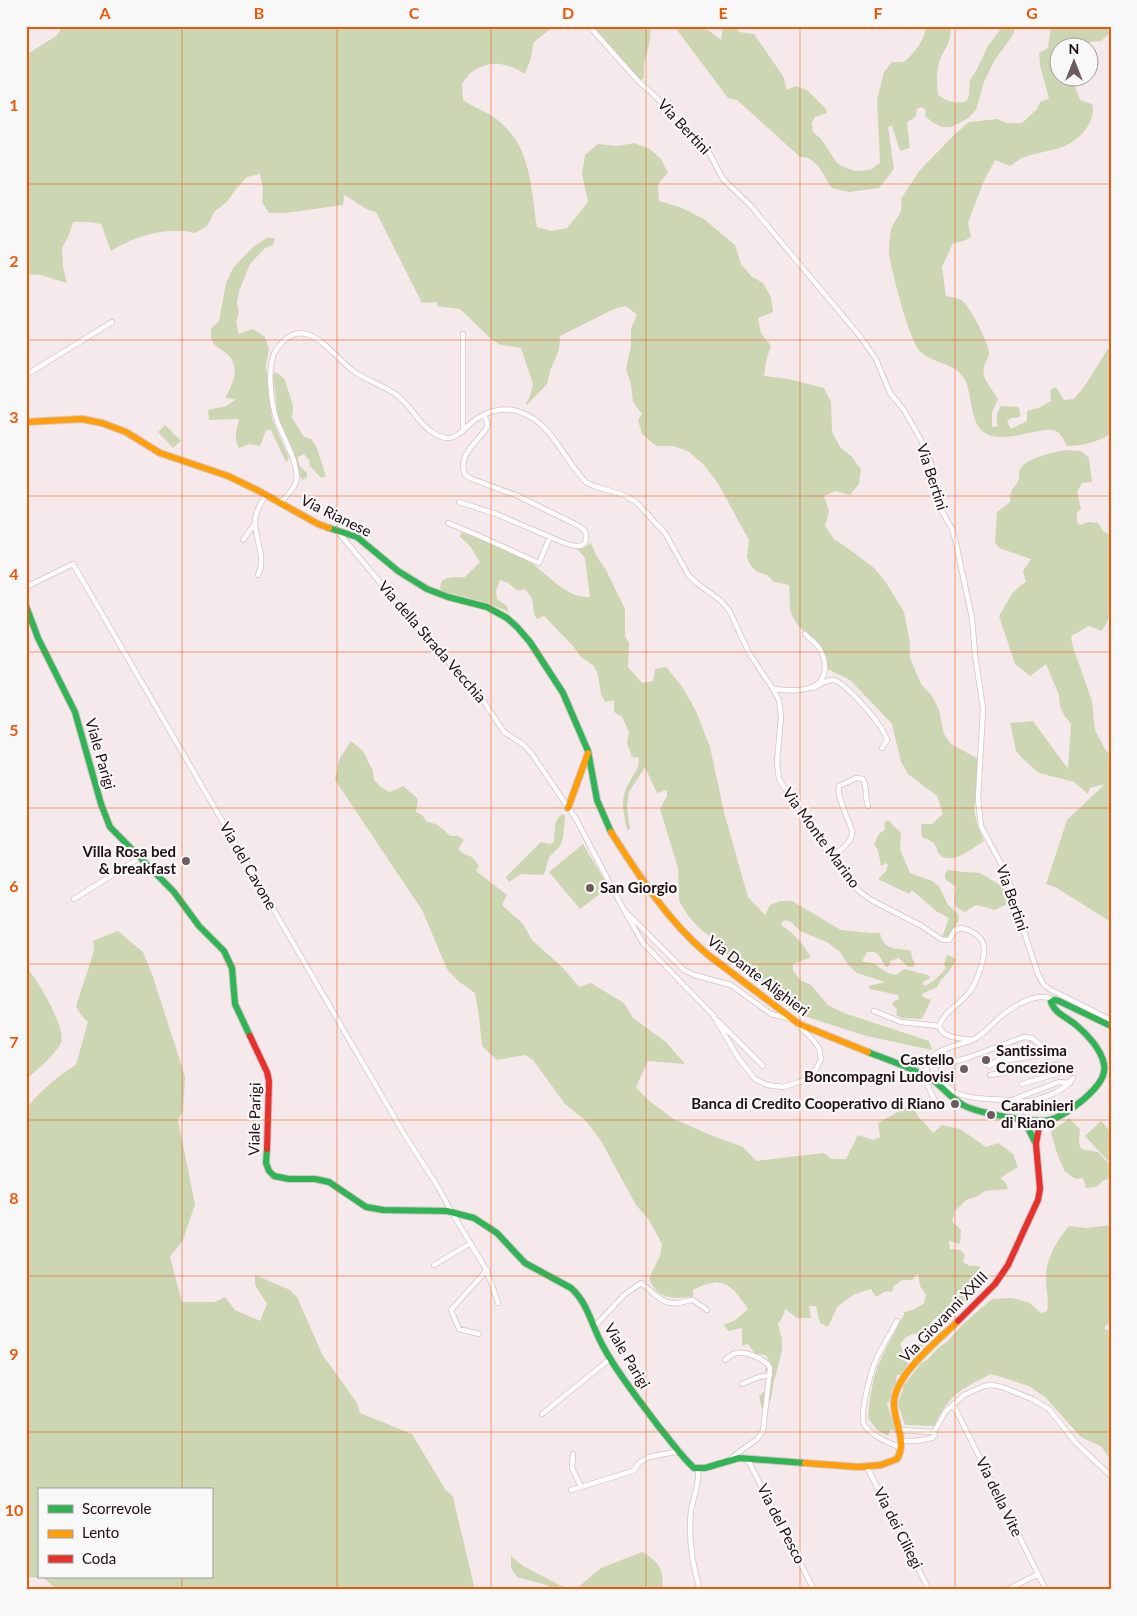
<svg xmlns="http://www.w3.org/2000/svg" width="1137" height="1616" font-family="Lato,sans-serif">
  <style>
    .green { fill: #cdd6b2; fill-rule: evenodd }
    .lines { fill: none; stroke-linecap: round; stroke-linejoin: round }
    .street-casing { stroke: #d4c3c7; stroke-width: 6 }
    .fast-casing { stroke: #d4c3c7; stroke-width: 8 }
    .slow-casing { stroke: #d4c3c7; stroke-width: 8 }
    .jam-casing { stroke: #d4c3c7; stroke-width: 8 }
    .street { stroke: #fefcfc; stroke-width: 4.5 }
    .fast { stroke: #30b455; stroke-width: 6 }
    .slow { stroke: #ff9f0a; stroke-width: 6 }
    .jam { stroke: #e5322d; stroke-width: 6 }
    .grid { fill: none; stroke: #e8590c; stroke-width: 1; stroke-opacity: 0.55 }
    .poi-dot { fill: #6c5b5f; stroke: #f8f8f8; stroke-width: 2 }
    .labels { text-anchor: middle; stroke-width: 4.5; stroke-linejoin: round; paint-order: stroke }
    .street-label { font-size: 15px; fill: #220f13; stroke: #f8f8f8 }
    .poi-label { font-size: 15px; font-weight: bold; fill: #220f13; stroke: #f8f8f8; text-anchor: end }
    .neatline { fill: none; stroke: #e8590c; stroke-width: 2 }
    .grid-label { font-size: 16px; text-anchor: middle; font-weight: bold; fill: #e8590c }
  </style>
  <rect width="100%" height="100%" fill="#f6e9ec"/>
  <path class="green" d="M63,26h491l-20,16 -3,16 -6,16c-17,-11 -35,-15 -53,-2 -4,3 -7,8 -10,12l1,16c9,6 19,10 28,15 41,28 39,69 46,112l15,4 15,-3 21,-26 -6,-28 3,-19 13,-11 19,2 17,-3 16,6 11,10 7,14 -10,11 1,17 21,6 24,12 31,26 6,19 10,12 12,7 8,14 2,15 -15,6 3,15 10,13 -5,15 -2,15 25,3 35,9 7,14 1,30 8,15 12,10 9,12 -2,15 -9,11 -14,-4 -12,5 5,15 -4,15 9,13 19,13 21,16 11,13 19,31 6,31v15l11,26 11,12 7,14 5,24 7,10 24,13 4,4 -5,49 3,13 7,18c-10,6 -34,27 -46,12 -1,-2 -1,-5 -3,-8 -2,-4 -9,-6 -13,-8l-1,-13h11l11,-10 -6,-18 -29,-22 -7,-12 -9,-38 -42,-44 -22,-11c1,-25 -24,-31 -34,-50 -7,-12 -3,-21 -5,-34l-15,-3 -7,-7 -10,-3 -6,-6 -4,-9 2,-17 -32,-58 -14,-18 -15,-13 -15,-5h-17l-14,-12 -4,-14 4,-6 -9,-12 -2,-18 -5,-15 5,-23v-18l6,-13 -11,-9 -12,3 -54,27 -1,14 -9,21 -3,13 -20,21 -1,-1 4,-8 3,-12 -12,-36 -20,-3 -10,-6 -31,-30 -23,-3v-4l-15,1 -46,-91c-13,-3 -20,-11 -32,-17l-1,10 -58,8h-16l-7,-11 1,-13 -3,-15 -13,3 -11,12 -9,13 -12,9 -8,15 -12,7c-27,-7 -61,3 -84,18l-10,-27 -13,-2h-15l-4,13 -7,13 1,19 4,16 -27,-8 -14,-1v-219l30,-19z
    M593,26h10l5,3 4,-3h39l-1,14 -6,24v14l-4,3z
    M674,26h32l1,3 14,11 2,-14h15l1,6 15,2 29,42 4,14 8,-4 12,4 19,19 1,4 -12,4 -3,6 1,9 8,7 16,24 4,3 14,5 15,-1 10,-7 -3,-63 7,-28 8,-10h12c10,-9 21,-21 22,-36h25c0,20 -7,21 -12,37 -3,10 -2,22 -1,32 8,6 19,10 29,6l2,-6 1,-15 6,-9 12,-25 15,-20 12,1 -2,8 -19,26 -10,21 -8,28 -9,9 -16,8h-9l-10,-5 -7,-6 1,-6 -4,-3 -5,2 -1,7 -9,7 3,25 -10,3 -8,-25 -4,1 6,42 -15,19 -30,4 -17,-4c-8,-12 -16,-32 -32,-31l-63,-57 -9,-2z
    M1051,26h60v6l-10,9 -11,1 -2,5 -28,1v30h17l-3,6 6,16 12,4c5,17 -12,35 -27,42 -12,5 -26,6 -38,10 -6,2 -11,6 -17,10l-15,-6 -12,23 -15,40 3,14 -7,4 -11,2 -11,24 4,29c5,1 11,2 15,4 8,4 29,45 28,54 -2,8 -7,11 -5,22 2,7 10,16 14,23l-6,13v15l6,-1c-3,-8 -1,-13 3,-20l17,1 2,4v6l-9,1 -4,3 4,8 16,-8v-10l11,-3 13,-7 -1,-11 6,-3 8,13 10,-1 10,-12 27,-43v90c-14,8 -28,12 -44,12 -3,-6 -5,-11 -11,-15 -11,-6 -47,12 -67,4 -21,-8 -15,-40 -25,-57 -10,-16 -33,-14 -45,-28 -10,-12 -28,-80 -30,-97 0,-7 1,-17 2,-23 4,-14 13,-14 10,-31l19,-29 35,-36 14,-12 28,-3 10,4h15l15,-14 4,-8 8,-2 -9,-34 -1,-12 9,-5z
    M267,238h8l-2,7 -8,3 -15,16 -11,27 -2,12 2,10 -3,9 3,12 14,-5 12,8 4,12 -3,17 6,53 17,39 -3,4 -15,-32h-5l-6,16 -10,-2 -11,4c-6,-9 -2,-19 0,-29l-30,1 -1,-10 18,-4 10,-7 -11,-1c8,-13 16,-32 2,-44 -4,-4 -12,-7 -15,-13 -2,-4 -1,-8 -1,-12l8,-8 7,-38 7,-15 20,-21z
    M275,372l4,2 6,6 8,26 -1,12 12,19 7,2 6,9 9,28 -5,2 -11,-12 -1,-6 -5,-6 -6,3c-1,7 4,12 9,16v4l-4,3 -4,-5 -7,-24 -14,-34 -5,-41z
    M165,425l16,16 -8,7 -15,-16z
    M1066,450l15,1 8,7 3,24 -10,1 -5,9 4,17 -4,4v9l3,3 8,-3 10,1 6,9 7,3v80l-9,16 -13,-5 -18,10 2,11 19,54 3,29 10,19 6,6v167l-56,-35 -9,-3 21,-64 37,-35h-4l-10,3 -2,6 -14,-12 -35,-9 -16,-14 -7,-8 -6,-28 23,-2 35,48 3,-45 -7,-9 -4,-9 -1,-11 -13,-31 -16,12 -15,-12 -16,-48c9,-14 12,-26 27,-34l-3,-11 8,-12 -32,-11 -4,-6 2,-30 13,-10c0,-16 6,-13 9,-24 1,-3 -1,-6 1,-8 4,-12 35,-18 46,-20z
    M461,532c23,9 49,17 70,31 18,12 36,36 59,34l-5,-39 -8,-9 6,-1 8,-5 6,14 8,11 20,41v27l4,7 -1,24 14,16 11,-2 2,-12 11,-2 15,18 14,24 15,38 15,69 23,81 17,18 5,-10 10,-4h12l49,29 31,3h8c4,19 16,14 31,18l1,7 3,5 -2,4h-5l-9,-9 -9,3 -1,5 -3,1c-6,-8 -6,-17 -19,-15l-5,9 3,1 9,1c4,4 17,14 24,11 2,-2 4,-4 7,-5l22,6 3,1 -1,3 -6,3v2l2,2 10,-6 11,-12 -2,-3 3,-10 9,4 -5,10 -11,12 -3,6 -15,7 1,3 8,3 -9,19 -20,-1 -6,-3 1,-6 -5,-5 2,-3 5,-2 -1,-4 -28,-6 -2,-3 17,-4 -28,-9 -8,-7 -9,-14 -13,-10 -27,-11 -9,-9 -5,-2 -4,2 -1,3c13,8 22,19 30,32l-18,7v6l7,10 11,5 17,20 16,8 85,28 3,9 -66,-14 -71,-23 -66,-55 -9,-14 -21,-16 -10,-11 -10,-16 -1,-33 -18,-59 7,-13v-6l-10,3 -12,-26 -16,25 -2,16 3,20 -1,2 -2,-1c-4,-16 -7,-32 2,-46 5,-11 10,-12 10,-25l-7,-1 -5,-14 2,-11 -7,-15 -8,-5v-12l-9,2 -4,-8 -3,-19 -4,-9 -13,-9 -8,-11 -29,-30 -7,3c-5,-8 -3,-7 -4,-15 0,-6 -5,-11 -8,-15l-7,2 -10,-8 -8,-3 -4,11 1,8 9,6 3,7 -21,-9 -47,-12c-4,-17 14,-13 24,-14l15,-15 -10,-16 -10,-9z
    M351,741l12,10 10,20 1,9 8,8 8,4 13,-6 15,13 -2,13 6,3 5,7c11,1 16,7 23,14h8l6,4 -6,9 6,5 8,3 7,9 -3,5 31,24 -5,10 21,19 9,16 30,27 17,20 12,-4 33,20 9,15 33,24 19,22 -37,-3 -12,26 11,12 25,19 41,18 30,11 13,14 68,-8 7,6h15l12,-24 15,5 7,-3 -2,-14 34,-19 6,12 15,17 9,-8 18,4 26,18 12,-4 15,11 5,13 -18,11 6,5 2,6 -23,2 -7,5 -12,4 -11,11 -3,10 9,9 -1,14 -11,-3 1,8 10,1 5,5 -2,7 7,4h10c1,22 -15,39 -30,53l-10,-4 -7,5 -2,6 6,3 -10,13 -13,13 -3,-3 12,-14 -9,-5 -9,5 -5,6 8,20 -7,11h-4l-1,8 -5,9 1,4 -5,8 9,28 -5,-3 -3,7 -11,-6 -9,-12c1,-16 4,-35 9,-50 8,-19 19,-37 28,-56l10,-3 9,-6 2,-8 -6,-9 -2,-13 -6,7h-10l-8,6 -2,6 -6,-1 -10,6 -5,-8 -18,6 -16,12 -9,20 -8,-4 -4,-17h-7l2,12h-14l-12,-9 -2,7 -5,8 4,15v12l-9,34 -1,10 -4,11 -6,3 -3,-13 6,-5 3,-7 -3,-15 5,-6 -4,-8 -11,-1 -7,-10 -6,2v-18l-13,3 -6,-6 11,-4 14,-12c-8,-12 -20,-31 -36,-26 -7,1 -13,4 -19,7v7c-20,1 -36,4 -44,-19l11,-22 2,-12 -13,-24 -13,-15 -35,-64 -15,-20 -21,-17 -32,-44 -8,-5 -28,5 -15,-14 -3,-30 -4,-23 -17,-12 -11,-12 -25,-59 -87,-130 4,-20z
    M563,814l2,2c-1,8 -1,22 -4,28 -3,6 -11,10 -13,16 -2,7 -1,9 -5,15l-22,-1 -12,8 -3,-5 35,-35 8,2 4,-1c4,-10 -2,-23 10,-29z
    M886,821h3l12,12 -1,16 10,24 22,8 7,5 9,19 10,9 1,5 -11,20 -6,-2 7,-19 -13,-7 -24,-21 -3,4 -31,-15 8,-8 2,-6 -2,-2 -5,3 -3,-16 -4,-5c5,-9 2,-11 11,-15l-1,-7z
    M583,844l26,43 -29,22 -31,-37z
    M948,870l16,2 16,1 20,12 10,10 -1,8 -14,7 -19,-5 -11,7 -7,-4 -4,-5 2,-16 -11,-8v-5z
    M118,931l25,21 9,22 30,93 3,11 -2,33 -5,9 17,84 -12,36 -13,17 12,45h33l10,-5 10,13 25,11 7,-17 -12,-19v-10l35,15 7,7 25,57 35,49 3,10 52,21 33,55 8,8 22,93h-418l-13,-12 -18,-1v-467c10,-16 34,-36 50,-45l12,-43 -7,-7 -5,-9 18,-55 -1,-10zM39,1490h172v87h-172z
    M26,967c11,11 41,62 35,76 -4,9 -26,30 -35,36z
    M1069,1118l11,11 -1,14 2,6 17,3 13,14v13l-7,1 -8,7 -10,1 -3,-10 -7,1 -11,-7 -7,-16 -7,-23c5,-7 12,-9 18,-15z
    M1101,1121l10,11 -1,31 -25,-27z
    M1111,1225v96l-7,7 7,5v120l-3,4 -6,-10 -21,-10 -35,-39 -17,-12 -38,-12c-32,16 -41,20 -57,52l-29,-1 -7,-21 6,-19 17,-22 6,-3 12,-13 8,-5 15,-17 30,-26 20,-1 18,5 11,10 6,-2c2,-14 -1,-19 -1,-32 -1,-19 11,-39 23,-53l18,2z
    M642,1552c18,10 21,17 21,38h-88l26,-22z
    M511,1556l12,10 46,24h-13l-10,-5 -29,-8 -6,-9z"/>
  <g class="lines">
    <defs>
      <path id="street" d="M589,26l50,56 14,12 54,55 16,30 27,26 109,130 17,24 14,34 14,17 18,32 10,24 6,38 14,25 3,10 17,79 3,36 8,55 -5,90 3,27 27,51 5,22 25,75 6,11 7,5 60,30
        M463,334v97
        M26,375l86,-53
        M459,502l37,12 54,23
        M280,503c5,-6 14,-13 16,-21 4,-17 -13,-45 -19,-61 -6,-17 -11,-56 -1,-71 28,-40 53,2 76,20 14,11 32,15 46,26 13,10 20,27 34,36 6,4 14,8 21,5 7,-2 13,-9 18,-14 17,-14 37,-18 56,-8 27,13 39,48 60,68l7,3 30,9 12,7 29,31 24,43 9,8 22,16 9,10 20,43 24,36 6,11 2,17 -4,45 2,17 28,44 40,56 13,13 13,9 47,24 21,14 4,1h4l6,-10 6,-2c7,1 19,7 22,15 4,11 -6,39 -13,48 -9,13 -26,20 -31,35 4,13 22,12 33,14
        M448,523l29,12 62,28 11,-26c10,4 42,21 35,-6l-6,-5 -61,-30 -46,-17 -7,-4c-8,-22 13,-32 22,-48v-5l-3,-7
        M338,532l101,121 35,34 30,45 20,13 8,9 44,65 48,91 60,60 10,5 37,10 40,29 20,5
        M243,540l12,-17
        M258,575c9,-19 -4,-36 -3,-55 1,-9 6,-18 11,-25
        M26,587l47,-23 331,570 34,53 13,24 33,55 7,16 7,21
        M812,688c6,-2 15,-9 21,-8 14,3 51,47 54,60l-5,8
        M773,689c12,1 25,3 36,-1 19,-5 19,-26 10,-40 -3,-5 -9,-9 -14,-14
        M832,857c32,-24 18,-25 9,-56 -2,-5 -3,-10 -2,-15l17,-8 7,1c4,7 2,19 5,27
        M74,899l67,-42
        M624,910l19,33 70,72 26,44 16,20 12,6 16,2 20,-6 12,-10 6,-12 -2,-11 -6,-8 -16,-16
        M874,1011l27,11 38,4
        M717,1020l46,46
        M1044,1048l-12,-10 -8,-1 -54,20 -24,7 -5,6c-2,31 48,29 69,30 7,0 13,2 20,1 14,-3 35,-10 43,-23
        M992,1063l47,-8 7,-3
        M989,1066l15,-9 27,-12
        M990,1075l67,-10 4,2 1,5 -40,12
        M923,1076l11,23
        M933,1079c-5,-5 -9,-10 -5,-17 9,-15 33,-16 48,-24 9,-5 15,-13 23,-20 13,-11 38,-28 55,-18
        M1012,1100l47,-18 11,1
        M434,1265l37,-22
        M897,1321c-7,14 -16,27 -22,41 -4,11 -17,55 -10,64 8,11 25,17 36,22
        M594,1327l30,-32 17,-12c11,8 21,22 36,20 6,0 10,-3 16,-3l14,10
        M479,1334l-20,-5 -8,-19 36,-40
        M725,1360c3,-2 7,-6 11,-7 10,-2 30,6 34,15l-7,63 -6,8 -26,19
        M742,1384l17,-7 11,-2
        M953,1404l93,186
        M542,1414l68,-55
        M899,1430l35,2
        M901,1441h15l16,-3 3,-3 -1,-3 12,-21 18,-16 20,-9 7,-1 11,2 30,12 17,10 27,34 35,33
        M573,1454l-1,14 9,19
        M747,1458l67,132
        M867,1467l62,123
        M698,1469c2,15 -5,28 -7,42 -3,27 1,53 9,79
        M571,1490l62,-19 7,-9 9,-5 31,-6
        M1007,1590l31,-16"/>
      <path id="fast" d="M329,528l28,9 41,34 29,18 21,8 39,10 20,11 10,9 13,15 33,51 25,58 9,49 14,32
        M26,606l12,32 37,74 26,92 9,23 64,65 25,34 25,25 8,17 3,36 15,32
        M868,1052c20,8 41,15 60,25 13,7 22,21 35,28 14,8 70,18 86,15 13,-3 25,-13 35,-21 9,-8 23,-21 20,-35 -3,-15 -17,-30 -28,-39 -9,-8 -21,-11 -25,-23l3,-2 5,1 52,25
        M1023,1118l13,26
        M267,1149l-1,14 3,8 5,5 15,3h26l14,3 37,25 17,3 64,1 27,7 23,15 28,30 46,25c18,16 21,40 33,60 15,28 36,53 55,79 12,14 22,29 35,41h11l34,-10 66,5"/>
      <path id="slow" d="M26,422l56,-3 20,4 24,9 34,21 68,23 29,14 61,34 11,4
        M568,808l20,-55
        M611,832c28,44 56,88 96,122l92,70 69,28
        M805,1463l54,4 22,-2 16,-6c11,-19 -4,-37 -3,-57 2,-29 44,-61 64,-81"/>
      <path id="jam" d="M250,1036l17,36 2,9 -2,68
        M958,1321l37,-37 13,-19 30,-65 2,-11 -4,-45 4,-23"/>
    </defs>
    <use href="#street" class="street-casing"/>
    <use href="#fast" class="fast-casing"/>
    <use href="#slow" class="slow-casing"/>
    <use href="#jam" class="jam-casing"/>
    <use href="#street" class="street"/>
    <use href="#fast" class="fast"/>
    <use href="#slow" class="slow"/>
    <use href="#jam" class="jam"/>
  </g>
  <path class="grid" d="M182,26v1464M337,26v1564M491,26v1564M646,26v1564M800,26v1564M955,26v1564M26,184h1085M26,340h1085M26,496h1085M26,652h1085M26,808h1085M26,964h1085M26,1120h1085M26,1276h1085M26,1432h1085M182,1577v13"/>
  <g class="poi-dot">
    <circle cx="186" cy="861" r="5"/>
    <circle cx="590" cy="888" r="5"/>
    <circle cx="986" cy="1060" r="5"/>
    <circle cx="964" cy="1069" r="5"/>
    <circle cx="955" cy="1104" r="5"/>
    <circle cx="991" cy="1115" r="5"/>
  </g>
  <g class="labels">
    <g class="street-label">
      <text transform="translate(684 127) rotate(47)" y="5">Via Bertini</text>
      <text transform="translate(932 477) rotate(72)" y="5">Via Bertini</text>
      <text transform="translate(336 516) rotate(26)" y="5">Via Rianese</text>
      <text transform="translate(432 642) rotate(49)" y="5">Via della Strada Vecchia</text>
      <text transform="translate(100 754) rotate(74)" y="5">Viale Parigi</text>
      <text transform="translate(821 838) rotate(54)" y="5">Via Monte Marino</text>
      <text transform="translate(248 866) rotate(60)" y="5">Via del Cavone</text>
      <text transform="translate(1012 898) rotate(71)" y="5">Via Bertini</text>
      <text transform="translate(758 976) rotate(37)" y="5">Via Dante Alighieri</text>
      <text transform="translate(255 1119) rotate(-89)" y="5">Viale Parigi</text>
      <text transform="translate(944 1317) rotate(-46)" y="5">Via Giovanni XXIII</text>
      <text transform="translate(627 1356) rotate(59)" y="5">Viale Parigi</text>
      <text transform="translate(999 1497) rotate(64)" y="5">Via della Vite</text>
      <text transform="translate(781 1524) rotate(63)" y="5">Via del Pesco</text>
      <text transform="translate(898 1528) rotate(63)" y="5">Via dei Ciliegi</text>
    </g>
    <g class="poi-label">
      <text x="176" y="857">Villa Rosa bed<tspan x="176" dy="17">&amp; breakfast</tspan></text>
      <text x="600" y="893" text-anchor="start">San Giorgio</text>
      <text x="996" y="1056" text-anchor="start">Santissima<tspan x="996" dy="17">Concezione</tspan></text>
      <text x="954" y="1065">Castello<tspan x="954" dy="17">Boncompagni Ludovisi</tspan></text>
      <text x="945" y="1109">Banca di Credito Cooperativo di Riano</text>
      <text x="1001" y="1111" text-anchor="start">Carabinieri<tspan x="1001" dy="17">di Riano</tspan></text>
    </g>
  </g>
  <rect width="1137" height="1616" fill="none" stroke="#f8f8f8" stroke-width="55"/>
  <rect x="38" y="1488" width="175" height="90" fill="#f8f8f8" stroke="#a29b9c"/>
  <rect x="48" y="1505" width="25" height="8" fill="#30b455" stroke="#a29b9c"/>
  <text x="82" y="1514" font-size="15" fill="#220f13">Scorrevole</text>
  <rect x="48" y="1530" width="25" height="8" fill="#ff9f0a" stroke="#a29b9c"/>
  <text x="82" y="1538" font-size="15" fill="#220f13">Lento</text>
  <rect x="48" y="1555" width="25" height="8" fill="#e5322d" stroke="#a29b9c"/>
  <text x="82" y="1564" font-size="15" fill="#220f13">Coda</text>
  <g transform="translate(1074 62)"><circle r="24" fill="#f8f8f8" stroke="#a29b9c"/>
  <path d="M0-4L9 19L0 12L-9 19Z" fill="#6c5b5f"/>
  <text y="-8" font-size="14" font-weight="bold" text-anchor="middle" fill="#220f13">N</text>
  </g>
  <rect x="28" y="28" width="1082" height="1560" class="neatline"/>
  <g class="grid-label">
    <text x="105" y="19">A</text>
    <text x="259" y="19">B</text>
    <text x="414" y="19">C</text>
    <text x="568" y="19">D</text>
    <text x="723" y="19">E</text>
    <text x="878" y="19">F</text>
    <text x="1032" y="19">G</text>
    <text x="14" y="111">1</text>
    <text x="14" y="267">2</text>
    <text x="14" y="423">3</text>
    <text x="14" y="580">4</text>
    <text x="14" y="736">5</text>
    <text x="14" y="892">6</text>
    <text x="14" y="1048">7</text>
    <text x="14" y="1204">8</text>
    <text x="14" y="1360">9</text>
    <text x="14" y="1516">10</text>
  </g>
</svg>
